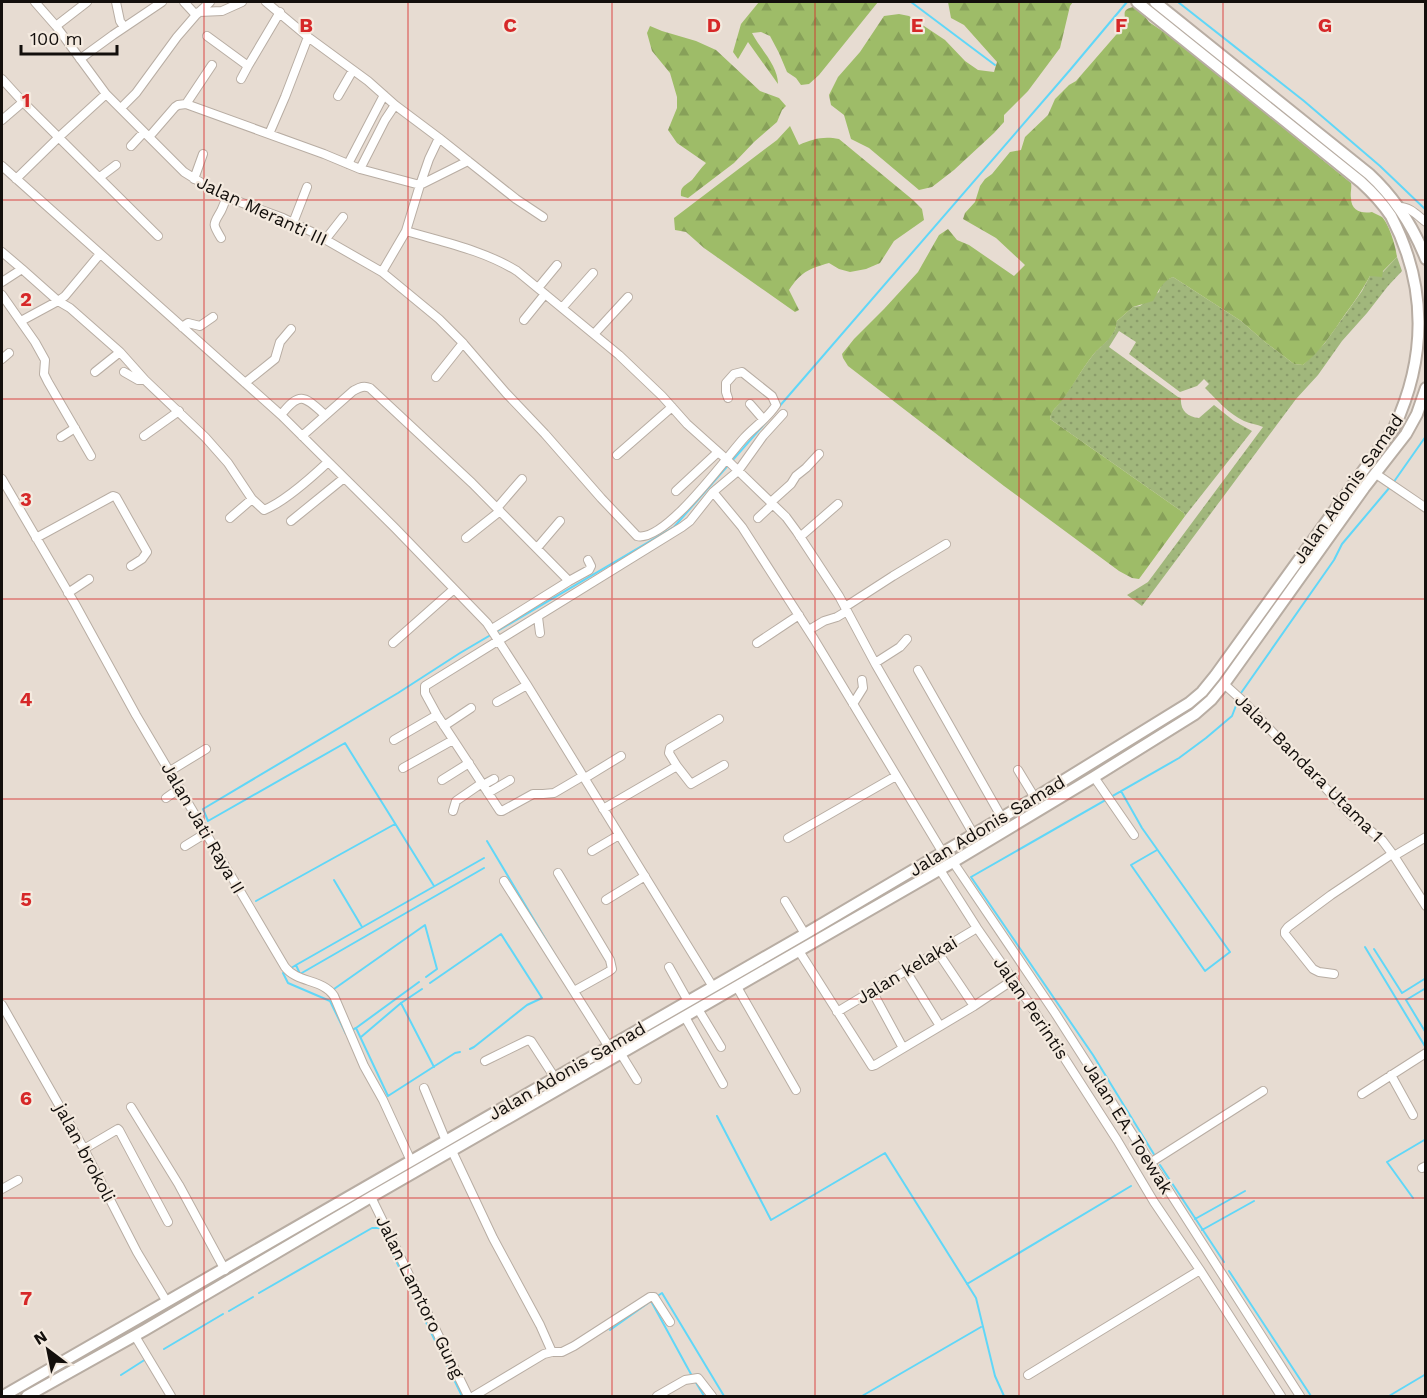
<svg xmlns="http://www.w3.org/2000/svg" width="1427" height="1398" font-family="'Work Sans',sans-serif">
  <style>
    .grass { fill: url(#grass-dots) }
    .forest { fill: url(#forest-firs) }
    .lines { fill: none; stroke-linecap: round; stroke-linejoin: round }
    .stream { stroke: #60d7f8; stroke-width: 2 }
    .minor-casing { stroke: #b8ada3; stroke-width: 10 }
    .highway-casing { stroke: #b8ada3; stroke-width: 14 }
    .minor { stroke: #fff; stroke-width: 8 }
    .highway { stroke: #fff; stroke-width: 10 }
    .grid { fill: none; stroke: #d62828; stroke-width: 1.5; stroke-opacity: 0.55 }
    .labels { text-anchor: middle; stroke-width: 4.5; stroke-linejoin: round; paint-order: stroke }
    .street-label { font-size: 18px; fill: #130f0c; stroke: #f4eadf }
    .grid-label { font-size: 20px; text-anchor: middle; font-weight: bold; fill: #d62828; stroke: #f4eadf; stroke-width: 4.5; stroke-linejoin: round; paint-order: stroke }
  </style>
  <defs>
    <pattern id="grass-dots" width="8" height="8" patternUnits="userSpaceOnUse" patternTransform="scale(1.5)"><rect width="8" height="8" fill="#a1b77c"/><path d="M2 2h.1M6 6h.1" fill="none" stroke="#8a9c6a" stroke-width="1.8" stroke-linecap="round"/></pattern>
    <pattern id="forest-firs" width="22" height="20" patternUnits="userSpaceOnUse" patternTransform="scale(1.5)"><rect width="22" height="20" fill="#9ebc68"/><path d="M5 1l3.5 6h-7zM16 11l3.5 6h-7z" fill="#87a059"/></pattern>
  </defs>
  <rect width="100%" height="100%" fill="#e7dcd2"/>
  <path class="grass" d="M1397,257l5,14 -14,15 -21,27 -25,28 -24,34 -22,24 -154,207 -15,-11 21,-13 115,-155c-6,-3 -13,-3 -19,-6 -15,-7 -27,-21 -39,-33l4,-4 -5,-5 -7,7 -17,6 -51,-38 7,-12 -17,-11 -10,16 69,50 3,1c-1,12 6,19 18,20l15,-13 20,16 18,10 -67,85 -1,-3 -134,-94 1,-6c16,-17 27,-39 42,-58 9,-11 23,-19 24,-34l16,-14 7,-1 19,-14 2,-7 5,-5 7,-3 68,44 24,21 29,22 9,1 22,-22 37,-52 8,-15 13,-4z"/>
  <path class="forest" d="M759,2h119l-59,73 -10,9 -8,1 -5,-7 -9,-6 -8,-19 -9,-17 -9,-4 -9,1c8,16 26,32 26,51l-30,-42 -10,17 -5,-7 8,-28z
    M948,2h125l-3,4 -10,42 -32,43 -24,24v7l-10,11 -40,37 -22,17 -13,3 -50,-42 -18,-9 -7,-24 -13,-10 -2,-10 9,-18 22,-25 24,-36 15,-2 10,2 36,24 20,21 13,9 16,2 3,-10 -33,-37 -13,-7z
    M1137,6l12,16 28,19 174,142c1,6 -1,9 0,15 0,13 11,16 21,14 3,2 7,3 10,5 7,7 14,30 15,40l-14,14 -1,6 -12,-1c-7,13 -15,25 -24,37 -13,19 -25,38 -43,52l-9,-1 -29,-22 -24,-21 -68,-44c-12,5 -14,14 -20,24l-20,6 -16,14c-1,16 -15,23 -24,34 -12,15 -21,33 -33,48 -5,6 -9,8 -10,16l134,94 1,3 -46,63 -7,-1 -13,-7 -115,-85 -156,-120 -5,-8 -1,-4 12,-15 30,-30 34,-37 17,-30 4,-7 9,-6 9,11 12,5 45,31 11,-11 -29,-27 -33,-19 2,-6 10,-11 5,-16 5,-7 7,-5 18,-22 11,-2 4,-13 23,-22 7,-16 14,-14 7,-4 46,-53c8,-13 -6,-18 15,-22z
    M650,26l12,5 34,10 20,9 44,41 19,7 7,8 -4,4 -5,12 -23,20 -20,21 -46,35 -7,-2c-1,-10 4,-10 11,-16 4,-5 9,-12 14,-17l-29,-20 -9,-13 9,-22v-11l-7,-24 -18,-22 -5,-18z
    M790,126l9,19c14,-6 24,-9 40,-6l74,61 9,9 2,11 -30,21 -14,22 -14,6 -16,3 -11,-3 -10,-6c-21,6 -28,9 -40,27l10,20 -4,2 -91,-64 -18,-16 -11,-2 -1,-12 103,-78z"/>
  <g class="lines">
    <path class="stream" d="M911,2l84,63
      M1178,2l126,99 76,65 46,44
      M778,408l292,-338 57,-68
      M1393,483l33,-47
      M1241,693l93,-133 8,-16 48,-57
      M1121,791l21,37 88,124 -25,19 -74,-106 26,-15
      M487,841l68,114
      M334,880l28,47
      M434,886l-89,-143 -137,78 -5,-12 195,-116 62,-40 214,-126 93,-106
      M256,901l139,-77
      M1365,947l61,101
      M1374,949l28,44 24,-15
      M296,965l188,-107
      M430,983l71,-49 41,64 -15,7 -53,42 -4,2
      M1426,988l-20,12 20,33
      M334,989l91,-64 12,44 -11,8
      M401,1003l33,64
      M356,1028l63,-46
      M352,1030l4,-2 32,68 67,-43 5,-1
      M347,1033l-1,1 -16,-33 -42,-18 -5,-10 13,-8 4,9 184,-106
      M361,1037l40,-34 21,-14
      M717,1116l54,104 114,-67 91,145 19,78 9,20
      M1155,1156l-62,-101 -122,-178 208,-119 27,-20 26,-22 5,-13
      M1160,1165l64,97
      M1413,1198l-26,-36 39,-23
      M1195,1219l50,-28
      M1202,1230l52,-29
      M1229,1271l82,125
      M967,1284l164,-98
      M259,1293l113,-65h7l4,6 79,162
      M659,1295l3,-2 62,103
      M651,1301l41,75
      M229,1311l24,-14
      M610,1330l41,-29
      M164,1349l59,-35
      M121,1375l25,-16
      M695,1381l9,15
      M862,1396l119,-69
      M1389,1396l37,-22"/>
    <defs>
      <path id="minor" d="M35,2l21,24 50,68 78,78 37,23 62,23 31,15 68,39 57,47 23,23 44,51 39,41 56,64 36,38c28,7 88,-77 107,-98 10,-11 24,-20 32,-33l-4,-9 -30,-24 -8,2 -8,9v9l2,6
        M116,2l4,19 4,6
        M266,2l42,35 60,44 27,24
        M199,12l23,-1 20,-9
        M197,14l13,-12
        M56,26l31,-24
        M207,36l41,30 32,-54
        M80,59l33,-24 49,-33
        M2,79l21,23 135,134
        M241,79l7,-13
        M338,96l15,-26
        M186,104l26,-39
        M121,108l15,-15 41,-56 19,-22 -12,-13
        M2,120l21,-18
        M269,134l16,-37 23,-60
        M149,137l26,-30 3,-2 8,-1 138,50 36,15 25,-49 10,-15 44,33 -10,21 -9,26 -14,46 -24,41
        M439,138l77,61 27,18
        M131,146l13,-14
        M348,164l36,-69
        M2,166l279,249 114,113 92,95 40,62 186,302
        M360,169l60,16 48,-24
        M100,177l16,-12
        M16,179l43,-42 47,-43
        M194,179l9,-25
        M1399,207c10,-1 19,9 27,15
        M293,223l14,-36
        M406,231c37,11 77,19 111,40l102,84 43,41 25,28 38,34 61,59 11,15 42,64 37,69 98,170
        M221,238c-9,-15 -8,-13 0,-27 2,-4 4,-10 6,-14
        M325,240l18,-23
        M2,252l20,17
        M2,282l20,-13 36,32 12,7 50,44 25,28 60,57 23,26 24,36 12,11c20,-8 48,-33 64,-48
        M538,288l19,-23
        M2,295l33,47 10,18 -1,14 4,8 43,74
        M562,308l31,-35
        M524,320l21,-26
        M21,321l37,-20 7,-5 35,-42
        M182,327l6,-4 12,3 13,-9
        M594,334l34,-37
        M2,359l7,-6
        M95,372l25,-20
        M124,372l14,8h7
        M436,377l27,-34
        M245,383l30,-24 5,-17 11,-13
        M750,404l13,15
        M281,415c19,-24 23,-19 44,0
        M144,436l35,-25
        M302,436l51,-45c6,-3 10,-6 17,-3l102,95 97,98 -77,48
        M61,437l14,-9
        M617,455l55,-48
        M1376,474l50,34
        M2,479l73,125 61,111 149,252c12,16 38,12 49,29l30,70 19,34 28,61
        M676,491l42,-39
        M713,492l29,35 72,112 129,214
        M771,502l20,-18 5,-8 10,-8 13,-14
        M497,508l25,-29
        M230,518l22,-19
        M758,518l15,-14
        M291,521l53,-43
        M800,537l38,-33
        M36,538l77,-42 3,1 31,55 -5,7 -11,7
        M466,538l34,-27
        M537,548l23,-27
        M569,581l20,-11 2,-4 -3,-6
        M68,593l21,-14
        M845,607l48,-31 53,-32
        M538,617l2,16
        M809,630l15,-9 13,-4 10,-6
        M393,643l61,-54
        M757,643l42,-28
        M875,663l25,-16 7,-8
        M918,670l84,148
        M1224,684l20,18 108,114 30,24 12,16 32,50
        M497,702l30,-17
        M853,704l10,-16 -1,-8
        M444,726l27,-18
        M394,740l43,-25
        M677,766l-8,-13 1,-5 49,-29
        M403,768l50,-28
        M1018,770l17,28
        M170,771l36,-22
        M583,776l-29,17 -11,1h-10l-31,17h-2l-63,-96 -12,-22v-7l257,-159 8,-6 23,-29 25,-21 25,-35 20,-22
        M1094,777l40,58
        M585,778l36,-22
        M442,780l27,-17
        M483,785l11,-6
        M488,793l22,-13
        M166,798l14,-10
        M603,809l74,-43 14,18 33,-19
        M453,811l3,-10 26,-18
        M788,838l108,-62
        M185,846l21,-13
        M592,851l27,-16
        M1394,856l32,-19
        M953,862l102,151 245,383
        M940,870l37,58 52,75 88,137 37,62 46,68 81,126
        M558,873l52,87 2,9 -4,3 -34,19
        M504,881l105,166
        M606,900l39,-24
        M785,901l20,33
        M799,951l73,115 3,-1 99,-59 39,-26
        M937,951l37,55
        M669,967l19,34
        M906,971l34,55
        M1334,974l-15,-2 -6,-3 -28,-35v-3l3,-4 43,-32 61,-41
        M737,987l59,103
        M872,991l31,57
        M2,1005l82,144 53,103 30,50
        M698,1009l23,38
        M837,1012l140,-84
        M685,1017l38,67
        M621,1054l16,26
        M485,1061l43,-21 3,1 24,37
        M1391,1075l22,40
        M424,1088l22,53
        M1362,1094l64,-41
        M131,1107l48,78 46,85
        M84,1149l34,-20 1,1 49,92
        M452,1151l41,87 47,87 12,27
        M1150,1163l113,-72
        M1422,1168l4,-2
        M2,1189l16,-9
        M371,1197l97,199
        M135,1336l36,60
        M1028,1375l172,-105
        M474,1396l70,-42 8,-2h10l12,-6 76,-49h4l16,25
        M657,1396l28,-16 13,-2 14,18"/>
      <path id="highway" d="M1155,2l214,172c26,24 44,52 57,85
        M3,1396l802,-462 230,-136 154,-95 13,-11 13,-16 179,-248c33,-71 33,-143 -3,-212 -8,-12 -19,-24 -30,-34l-224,-180
        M27,1396l118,-66 226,-133 582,-335 141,-85 101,-63 16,-14 13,-16 140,-196 42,-54 11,-20 9,-26"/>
    </defs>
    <use href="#minor" class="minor-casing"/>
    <use href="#highway" class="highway-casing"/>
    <use href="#minor" class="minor"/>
    <use href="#highway" class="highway"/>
  </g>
  <path class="grid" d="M204,2v1394M408,2v1394M612,2v1394M815,2v1394M1019,2v1394M1223,2v1394M2,200h1424M2,399h1424M2,599h1424M2,799h1424M2,999h1424M2,1198h1424"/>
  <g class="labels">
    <g class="street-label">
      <text transform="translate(262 211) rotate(25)" y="6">Jalan Meranti III</text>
      <text transform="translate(1348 489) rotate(-55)" y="6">Jalan Adonis Samad</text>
      <text transform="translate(1309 768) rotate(45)" y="6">Jalan Bandara Utama 1</text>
      <text transform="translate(987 826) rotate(-31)" y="6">Jalan Adonis Samad</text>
      <text transform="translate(203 828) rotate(60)" y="6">Jalan Jati Raya II</text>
      <text transform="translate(907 970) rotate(-31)" y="6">Jalan kelakai</text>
      <text transform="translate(1031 1008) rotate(56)" y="6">Jalan Perintis</text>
      <text transform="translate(567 1071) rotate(-30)" y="6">Jalan Adonis Samad</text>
      <text transform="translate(1128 1128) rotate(58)" y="6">Jalan EA. Toewak</text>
      <text transform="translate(85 1153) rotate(62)" y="6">jalan brokoli</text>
      <text transform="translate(420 1297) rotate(64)" y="6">Jalan Lamtoro Gung</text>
    </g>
  </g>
  <g class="grid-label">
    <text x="306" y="32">B</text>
    <text x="510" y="32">C</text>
    <text x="714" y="32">D</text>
    <text x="917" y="32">E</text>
    <text x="1121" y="32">F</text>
    <text x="1325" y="32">G</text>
    <text x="26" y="107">1</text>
    <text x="26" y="306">2</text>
    <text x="26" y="506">3</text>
    <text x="26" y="706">4</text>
    <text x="26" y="906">5</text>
    <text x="26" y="1105">6</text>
    <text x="26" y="1305">7</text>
  </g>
  <rect width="1427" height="1398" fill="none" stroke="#130f0c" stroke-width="6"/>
  <g transform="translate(48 1350) rotate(328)" stroke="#f4eadf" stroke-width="4.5" paint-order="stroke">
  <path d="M0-4.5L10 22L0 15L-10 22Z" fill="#130f0c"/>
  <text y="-9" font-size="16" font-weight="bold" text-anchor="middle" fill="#130f0c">N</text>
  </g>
  <path d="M21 45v9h96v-9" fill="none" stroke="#130f0c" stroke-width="3"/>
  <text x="30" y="45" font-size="18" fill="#130f0c" stroke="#f4eadf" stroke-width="4.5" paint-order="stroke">100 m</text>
</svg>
